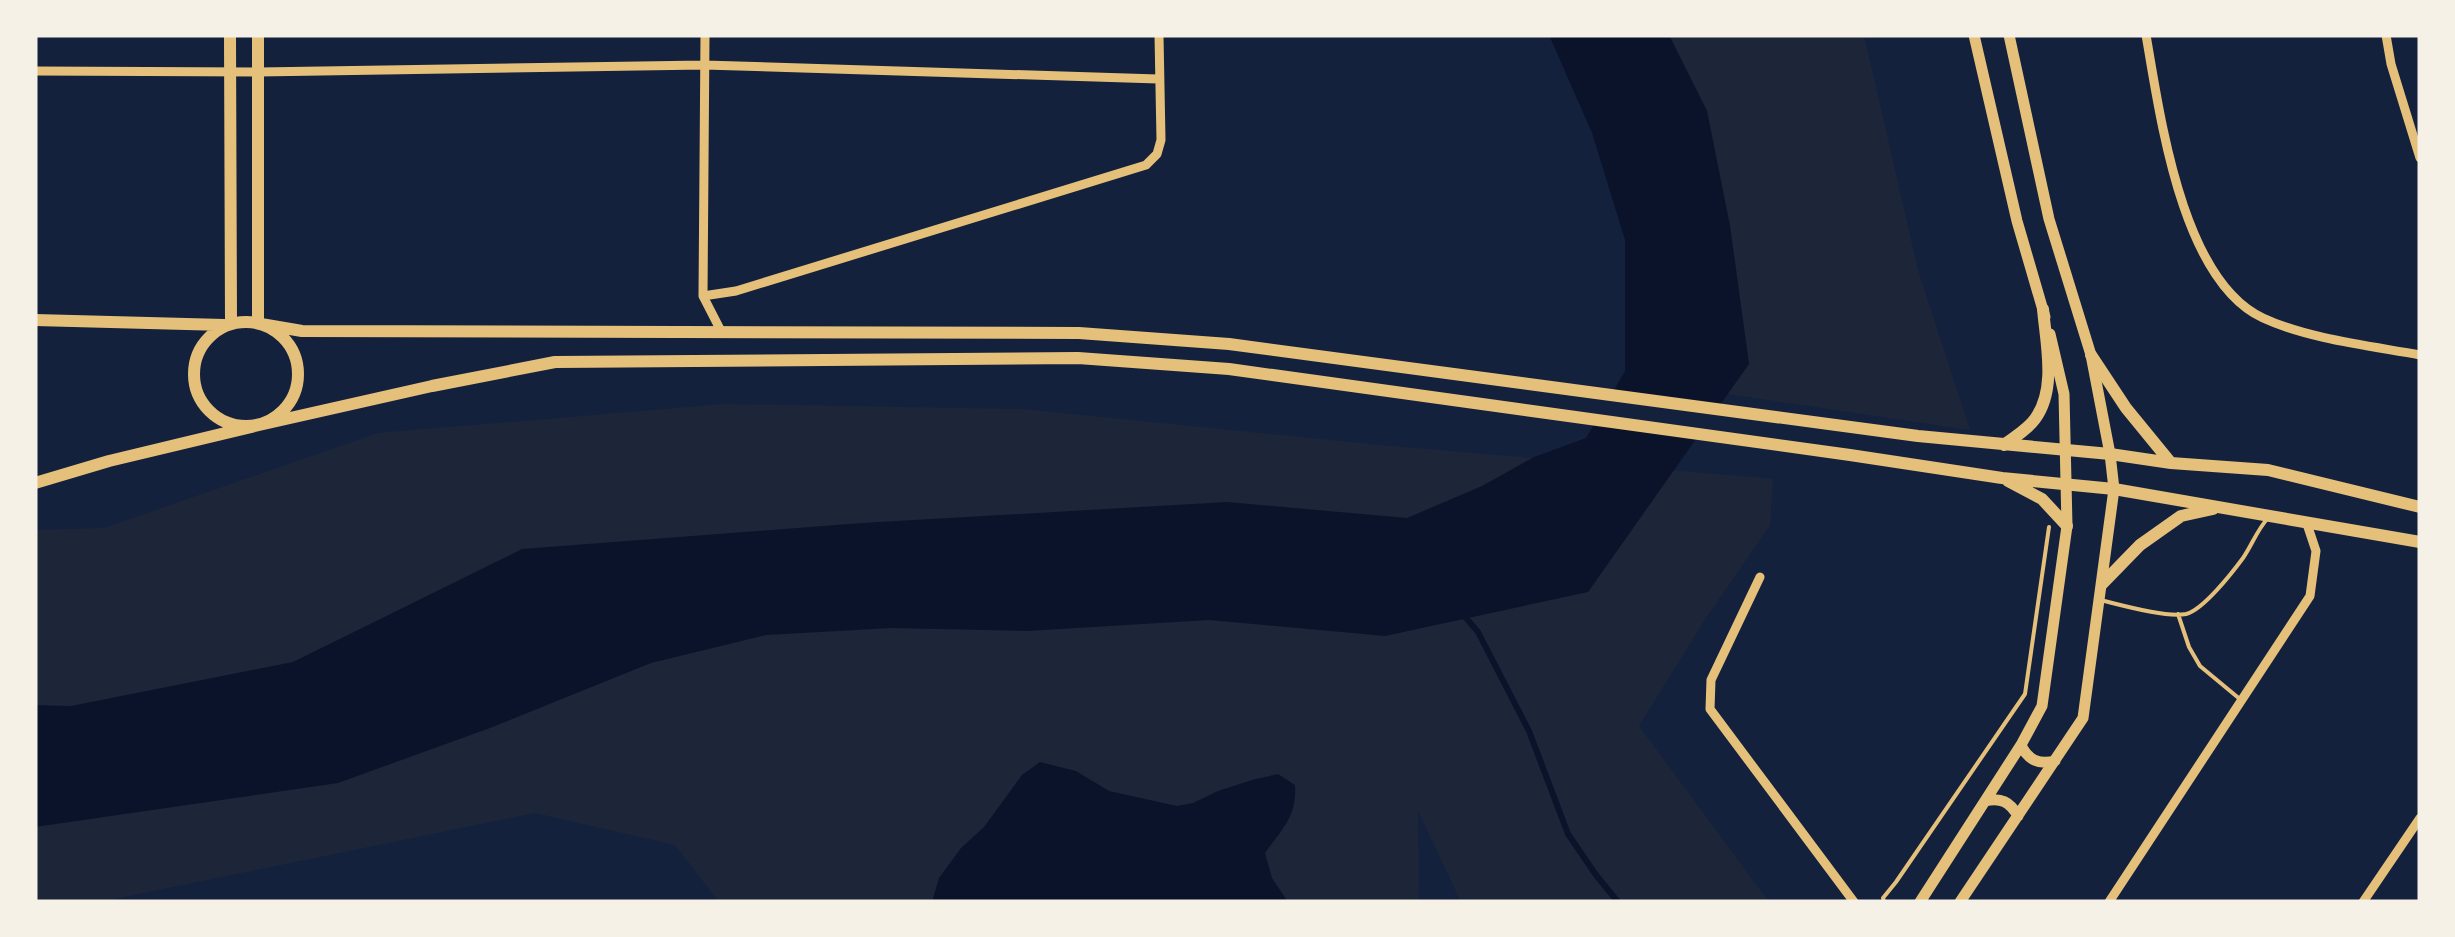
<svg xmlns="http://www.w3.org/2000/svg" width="2455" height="937" font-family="'Open Sans',sans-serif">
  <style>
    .green { fill: #1d2539 }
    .water { fill: #0b132b }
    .pier { fill: #14213d }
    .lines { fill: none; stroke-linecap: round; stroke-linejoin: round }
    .stream { stroke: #0b132b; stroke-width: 6 }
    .path { stroke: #e5c07b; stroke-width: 4 }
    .service { stroke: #e5c07b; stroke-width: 4 }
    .minor { stroke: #e5c07b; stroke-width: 9 }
    .tertiary { stroke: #e5c07b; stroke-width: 11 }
    .secondary { stroke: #e5c07b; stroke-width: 12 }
  </style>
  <rect width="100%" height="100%" fill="#14213d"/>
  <path class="green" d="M1669,35h195l54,235 52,160 -243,-36 22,-30 -19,-138 -23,-115z
    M725,404l297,5 347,35 404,35 -3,46 -66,96 -65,105 130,176h-308l-43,-91 1,91h-700l-44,-57 -140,-32 -421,86 -1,3h-78v-372l69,-2 274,-95z"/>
  <path class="water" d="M1549,35h120l38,76 23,115 19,138 -161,228 -203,44 -176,-16 -182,11 -135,-3 -126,7 -115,28 -161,65 -152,55 -303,44v-122l36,1 222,-44 229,-113 340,-26 365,-21 180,16 75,-32 52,-29 52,-19 39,-67v-131l-33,-107z
    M1040,762l36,9 33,20 68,15 16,-3 25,-12 34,-11 26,-6 17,11c2,32 -13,44 -30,68l7,25 16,24h-356l7,-24 22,-30 23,-21 38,-52z"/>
  <path class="pier" d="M1607,391l117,15 -23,33 -112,-16z"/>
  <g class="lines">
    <path class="stream" d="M1461,612l17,20 51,99 39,103 28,41 22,27"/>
    <path class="path" d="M1884,902l-1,-4 13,-16 129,-188 24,-167"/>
    <path class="service" d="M2100,600c21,5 66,18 86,14 17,-4 46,-41 57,-56 9,-13 14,-28 25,-40
      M2178,614l11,33 11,19 41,34"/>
    <path class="minor" d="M705,35l-2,261 18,35
      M2146,35c14,79 35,245 117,283 45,21 108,28 157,37
      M2386,35l5,29 29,94
      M35,71l224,1 445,-7 454,14
      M703,296l33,-5 410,-126 11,-11 4,-14 -2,-105
      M1760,577l-49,103 -1,29 144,193
      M2109,902l201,-306 6,-45 -9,-27
      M2363,902l57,-84"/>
    <path class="tertiary" d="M1974,35l43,186 28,96
      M2021,745c7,15 18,20 34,16
      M1985,801c16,-4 25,1 33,15
      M1920,902l101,-157 21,-39 25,-180 -3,-132 -14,-60
      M1960,902l123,-184 31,-229 -4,-35 -19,-99 -42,-136 -40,-184"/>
    <path class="secondary" d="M230,35l1,288
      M35,320l189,5
      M194 374a52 52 0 1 1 104 0a52 52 0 1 1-104 0Z
      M258,323v-288
      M261,324l41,7 777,2 150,11 689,92 192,18 61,9 97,7 152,37
      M2091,355l35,53 45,55
      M2004,445c10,-8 23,-15 31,-26 22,-30 11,-75 8,-110
      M2008,481l34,18 25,27
      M35,483l74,-22 150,-36 173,-39 123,-24 523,-4 151,11 621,86 152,23 112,11 306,53
      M2102,584l38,-39 41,-29 32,-7"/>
  </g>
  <rect width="2455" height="937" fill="none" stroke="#f6f1e7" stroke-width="75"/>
</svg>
